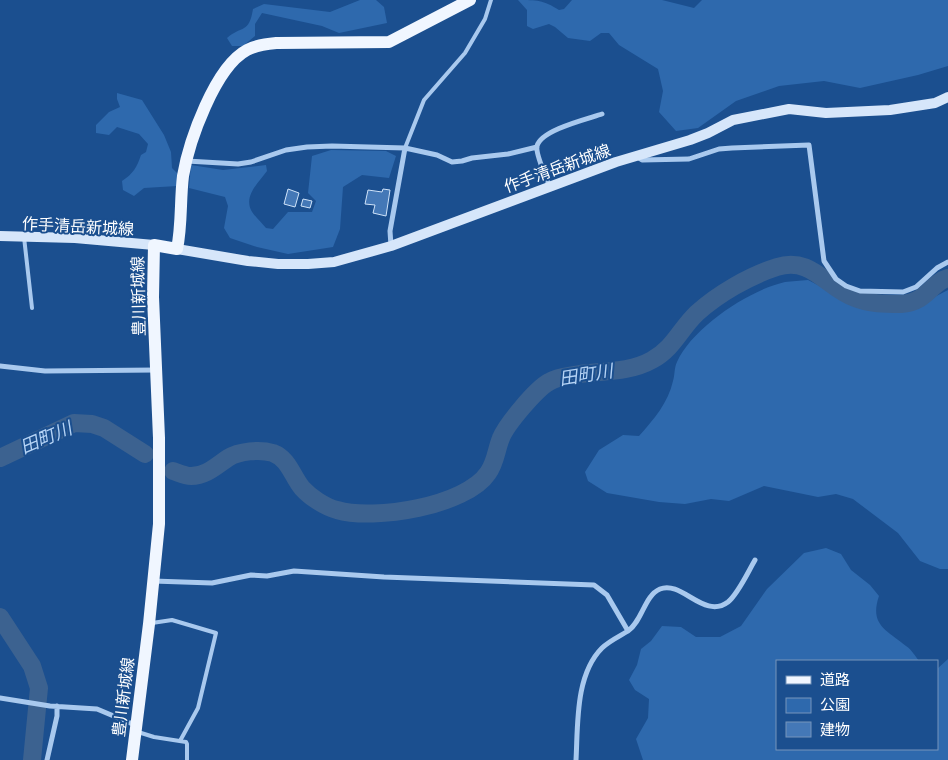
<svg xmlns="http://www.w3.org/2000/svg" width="948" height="760" font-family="'IBM Plex Sans','Noto Sans JP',sans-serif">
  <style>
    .green { fill: #2e69ad }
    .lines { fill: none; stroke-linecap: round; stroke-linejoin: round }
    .river { stroke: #3c6290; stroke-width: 18 }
    .building { fill: #4478b7; stroke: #cfe3fa }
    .service { stroke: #a9c9ee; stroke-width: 4 }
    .minor { stroke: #a9c9ee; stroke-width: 5 }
    .secondary { stroke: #d6e6fa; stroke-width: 10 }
    .primary { stroke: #f0f6ff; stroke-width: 12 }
    .labels { text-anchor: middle; stroke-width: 4; stroke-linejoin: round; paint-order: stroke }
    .street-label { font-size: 16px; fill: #fff; stroke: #1b4f8f }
    .water-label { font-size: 18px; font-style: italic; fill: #b5d3f5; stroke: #1b4f8f }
  </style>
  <rect width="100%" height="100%" fill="#1b4f8f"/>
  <path class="green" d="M360,0h16l8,7 3,16 -48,10 -17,-7 -60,-13 -7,11v12l-12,10h-11l-5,-8c15,-13 22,-4 26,-29l11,-5 66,8z
    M518,0c19,0 25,0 41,10l5,-1 8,-9h90l32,8 8,-8h246v66l-30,9 -58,13 -36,-7 -45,5 -43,15 -38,27 -22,3 -17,-19 4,-21 -5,-22 -39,-24 -10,-12h-8l-11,8 -22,-3 -13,-11 -6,-3 -16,5 -6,-3v-16z
    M117,93l25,7 22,35 7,17 1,16 6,6 -1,12 -33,2 -10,8 -11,-6 -1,-9c11,-7 15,-14 19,-26l5,-3 2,-8 -9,-10 -22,-7 -8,8 -13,-2v-8l13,-13 11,-5 -3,-8z
    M331,150l55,1 10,5 -7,22 -27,-3 -19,12 -3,42 -7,18 -45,7 -31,-7 -27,-9 -6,-10 4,-22 -3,-9 -36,-9 2,-23 32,5 43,-5 1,6c-8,11 -23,24 -16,39 3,6 11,13 15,18l7,1 15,-17h24l4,-11 -8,-8 4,-37z
    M808,280l50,26 21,5 32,-2 37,-19v279h-8l-20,-8 -22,-28 -45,-34 -17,-5 -18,3 -54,-11 -35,15 -18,-2 -26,5 -26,-2 -52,-9 -19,-12 -3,-9 14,-22 24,-15 16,1c15,-17 29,-33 34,-55 2,-6 1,-13 4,-19 15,-34 72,-72 108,-80 7,-1 15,-1 23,-2z
    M826,548l15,6 10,16 19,15 9,11c-10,29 8,34 27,50 6,4 9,10 13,15h-142v88h160v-80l11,-10v101h-305l-7,-21 12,-21 1,-19 -14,-9 -6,-10 8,-15 4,-16 10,-8 11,-15 19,1 15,10h24l21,-11 26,-37 37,-36z"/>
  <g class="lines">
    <path class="river" d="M0,458l74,-35 18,1 12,4 41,26
      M173,471c6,2 12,5 18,5 15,0 25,-10 37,-18 11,-7 32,-9 45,-5 16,6 19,23 29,35 8,9 23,19 35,22 37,11 129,-4 151,-37 8,-11 8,-23 13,-35 5,-13 35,-49 48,-56 9,-6 21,-6 31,-8 24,-3 51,-2 72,-14 22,-12 28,-31 45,-47 21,-19 52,-37 80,-46 35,-11 49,21 78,31 14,6 31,6 46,6 27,-2 29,-21 47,-26
      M0,617l32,49 7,22 -7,72"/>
  </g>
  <path class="building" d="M288,189l11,4 -4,14 -11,-3z
    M383,189l7,1 -4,26 -13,-3 2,-8 -10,-1 3,-14 14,2z
    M303,199l9,2 -2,7 -9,-2z"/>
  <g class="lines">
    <path class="service" d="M405,148l19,-48 41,-47 20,-34 6,-19
      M24,237l8,71
      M152,623l20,-3 44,13 -18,75 -18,33
      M138,732l16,5 32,5 1,2v16"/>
    <path class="minor" d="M636,156l6,4 47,-1 30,-10 13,-1 77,-3 15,116 12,18 10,7 14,5 43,1 13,-5 21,-19 11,-6
      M187,161l51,3 13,-2 35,-12 21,-3 25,-1 73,2 32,7 15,7 10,-1 10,-3 36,-4 29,-7
      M550,187c-3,-8 -15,-33 -13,-41 4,-16 50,-27 65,-32
      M391,246l-1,-15 15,-83
      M0,366l45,5 111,-1
      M153,581l59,2 39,-8 16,1 27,-5 90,6 210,8 13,10 21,36c-8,5 -19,10 -26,17 -27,27 -24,77 -26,112
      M628,631c15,-11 16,-35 32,-42 22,-9 44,31 68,13 10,-8 20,-30 27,-42
      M0,698l50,8 47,3 38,16
      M47,760l10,-44v-10"/>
    <path class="secondary" d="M0,236l75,2 79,7
      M177,249l71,12 30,3h30l26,-2 57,-16 225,-84 74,-22 18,-7 25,-13 56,-11 37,4 64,-3 45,-7 13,-6"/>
    <path class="primary" d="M132,760l17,-136 10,-100v-86l-6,-141 1,-52 23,4c5,-24 3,-49 6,-73 6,-35 32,-109 64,-126 9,-5 20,-6 30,-7l112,-1 81,-42"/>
  </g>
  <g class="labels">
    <g class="street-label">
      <text transform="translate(557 168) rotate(-20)" y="6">作手清岳新城線</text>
      <text transform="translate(78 226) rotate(3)" y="6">作手清岳新城線</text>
      <text transform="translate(138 296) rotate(-91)" y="6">豊川新城線</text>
      <text transform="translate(123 697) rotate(-83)" y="6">豊川新城線</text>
    </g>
    <g class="water-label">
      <text transform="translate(586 375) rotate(-9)" y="6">田町川</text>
      <text transform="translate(46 438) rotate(-23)" y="6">田町川</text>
    </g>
  </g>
  <rect x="776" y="660" width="162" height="90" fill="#1b4f8f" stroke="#7695bc"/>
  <rect x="786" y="676" width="25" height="8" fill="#f0f6ff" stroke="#7695bc"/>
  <text x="820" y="685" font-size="15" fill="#ffffff">道路</text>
  <rect x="786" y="698" width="25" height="15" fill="#2e69ad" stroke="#7695bc"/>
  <text x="820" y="710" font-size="15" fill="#ffffff">公園</text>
  <rect x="786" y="722" width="25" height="15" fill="#4478b7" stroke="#7695bc"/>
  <text x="820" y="735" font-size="15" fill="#ffffff">建物</text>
</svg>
